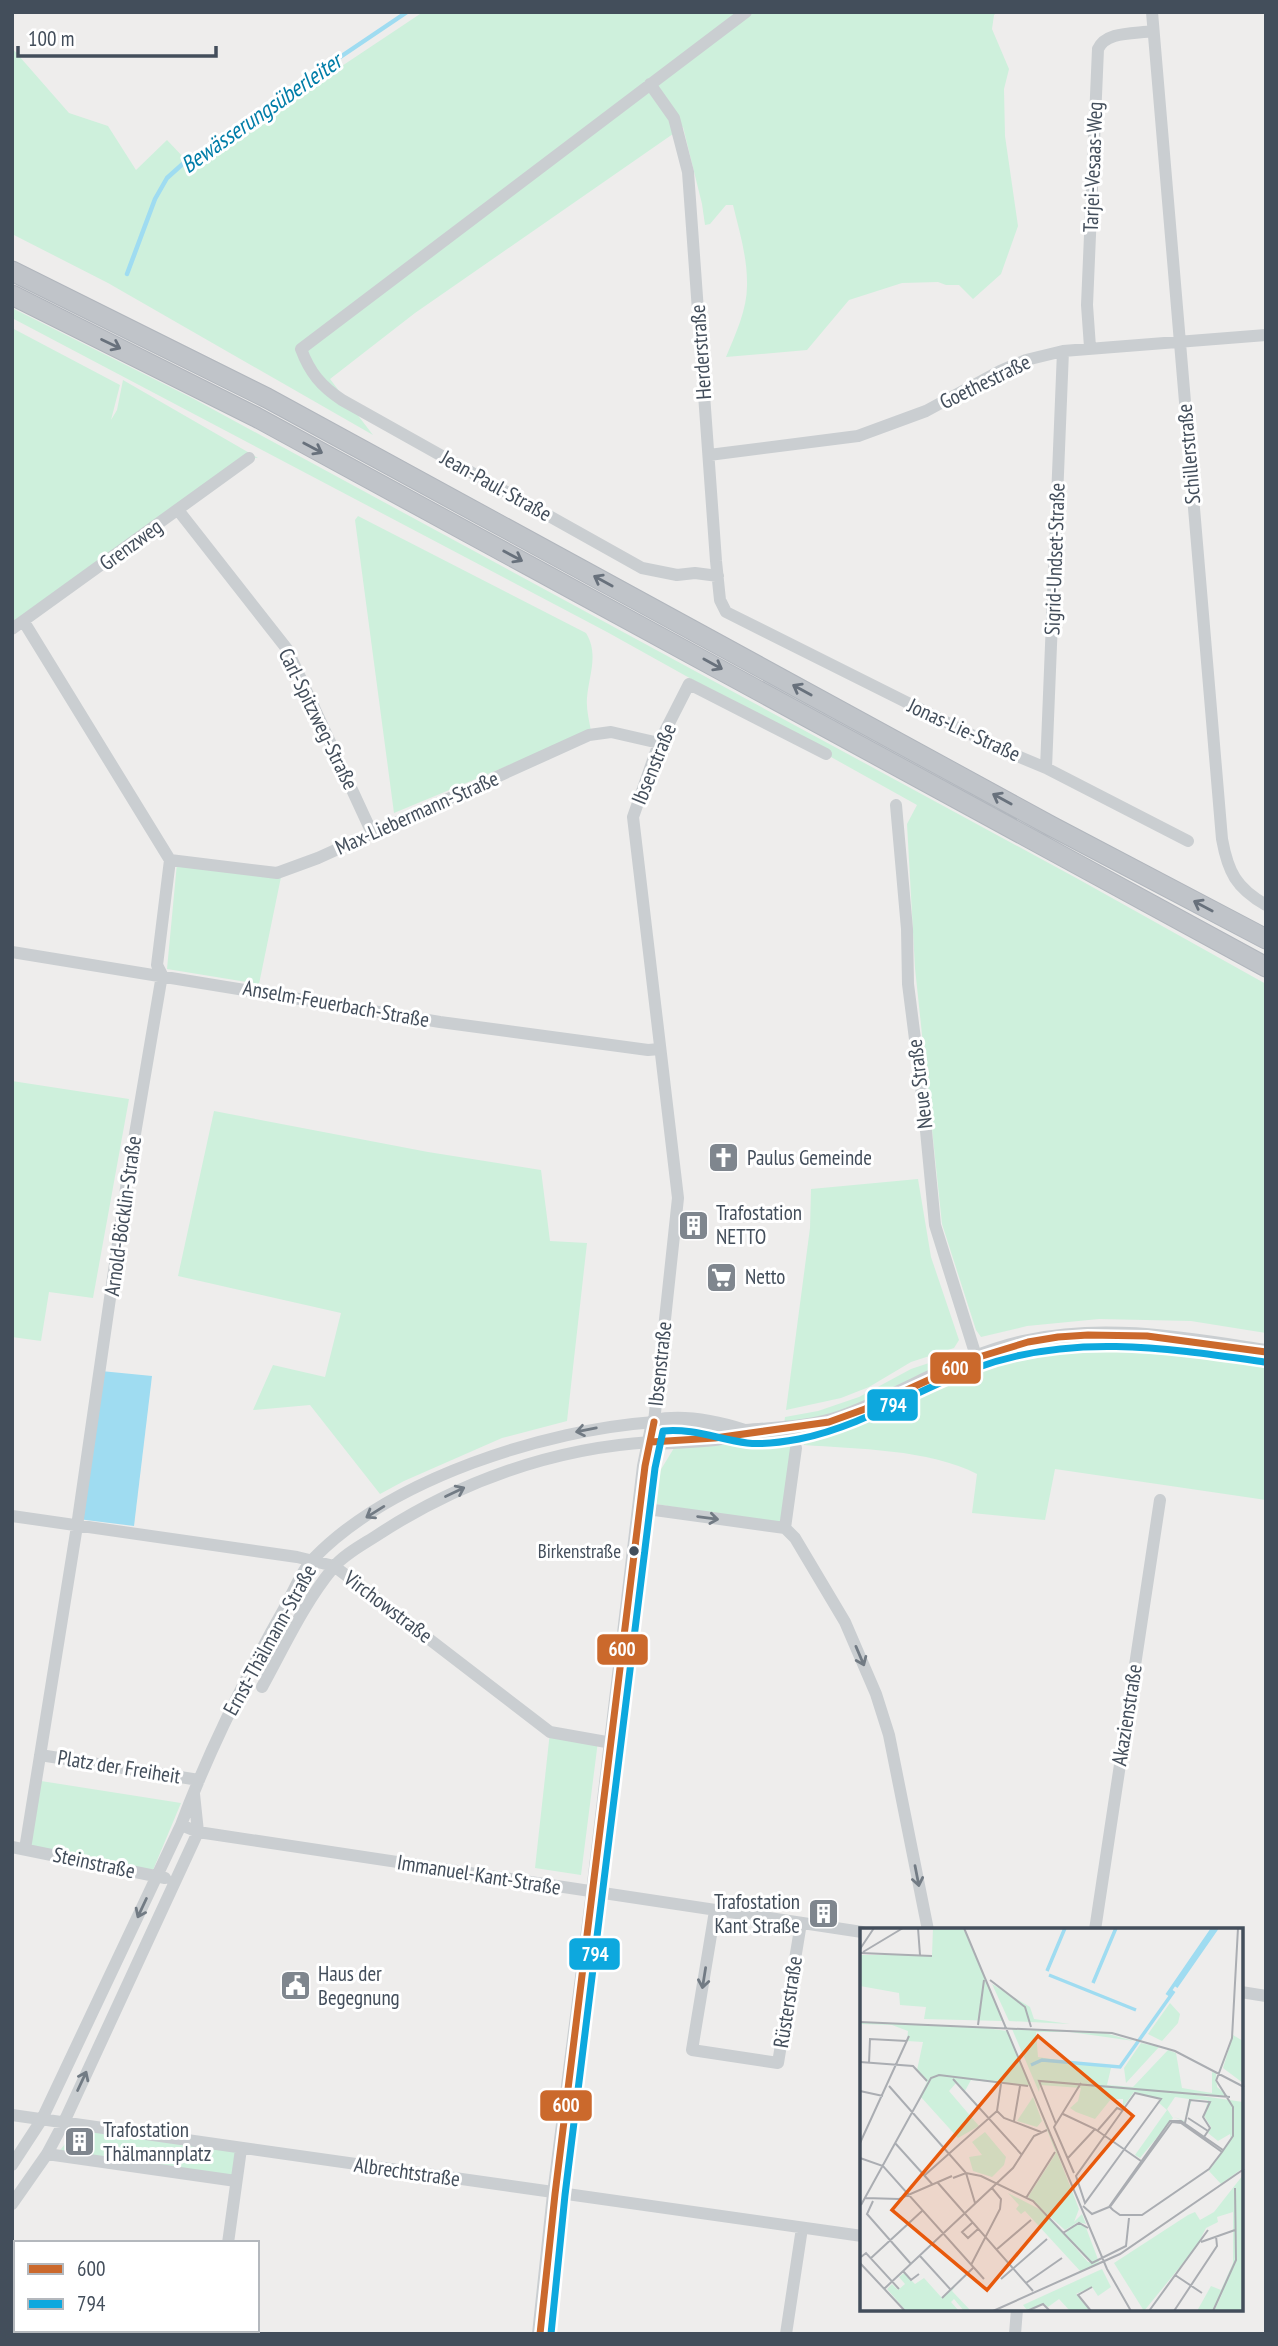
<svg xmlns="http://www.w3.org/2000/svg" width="1278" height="2346" font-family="'PT Sans Narrow',sans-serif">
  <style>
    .green { fill: #cef0dc }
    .water { fill: #9fdcf1 }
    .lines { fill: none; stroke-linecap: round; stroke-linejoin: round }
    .stream { stroke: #9fdcf1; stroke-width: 4.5 }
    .trunk-casing { stroke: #b1b6bd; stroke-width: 21 }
    .minor { stroke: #caced1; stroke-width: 12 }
    .tertiary { stroke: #caced1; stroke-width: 16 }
    .trunk { stroke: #c0c4c9; stroke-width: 19 }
    .bus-1-casing { stroke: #fff; stroke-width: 12 }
    .bus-2-casing { stroke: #fff; stroke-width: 12 }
    .bus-1 { stroke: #cb692c; stroke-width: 7 }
    .bus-2 { stroke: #0da8de; stroke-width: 7 }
    .oneway { stroke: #68717c }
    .oneway2 { stroke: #727b84 }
    .bus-dot { fill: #434e5b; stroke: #fff; stroke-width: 2.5 }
    .labels { text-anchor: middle; stroke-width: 6; stroke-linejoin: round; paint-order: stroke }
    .bus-label { font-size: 19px; fill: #434e5b; stroke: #fff; text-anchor: end }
    .street-label { font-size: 21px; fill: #434e5b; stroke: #fff }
    .poi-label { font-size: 21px; fill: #434e5b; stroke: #fff; text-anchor: start }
    .water-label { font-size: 23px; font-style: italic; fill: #017da8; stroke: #fff }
    .inset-river { fill: none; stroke: #9fdcf1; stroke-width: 3.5 }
    .inset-road { fill: none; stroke: #aaadb2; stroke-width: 2 }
    .view { fill: #e8590c; fill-opacity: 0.15; stroke: #e8590c; stroke-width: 3.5 }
    .inset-edge { fill: none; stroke: #434e5b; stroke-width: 3.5 }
    .line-badge { stroke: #fff; stroke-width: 2.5 }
    .badge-label { font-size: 19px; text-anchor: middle; font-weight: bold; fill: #fff }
  </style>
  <rect width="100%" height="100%" fill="#eeedec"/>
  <path class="green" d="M423,12h325l-97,74 101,-74h245l-3,3 -2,14 17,40 -5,20 1,47 13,90 -17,48 -28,25 -14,-14h-13l-8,-3 -36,1 -53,17 -42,50 -81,7c10,-24 22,-49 21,-75 0,-26 -8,-52 -14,-77h-7l-16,19 -5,1 -3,-21 -19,-77 -268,186 -85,66 43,56 -265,-152 -96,-49v-186l57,65 39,13 28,44 31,-30 19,20 19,-3z
    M12,308l182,91 884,480 188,105v349l-75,-12 -92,-2 -72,7 -46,11 -5,-7 -34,-106 -27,-256 -8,-144 10,-19 -310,-173 -595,-314z
    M12,328l108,57 -9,35 6,-10 6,-30 135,78h-10l-236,171z
    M358,516l228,117c13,21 3,42 1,65 -1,10 2,22 4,33l-197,82 -39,-293z
    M177,863l104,14 -22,107 -92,-15z
    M12,1081l117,18 -36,199 -44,-6 -8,49 -29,-4z
    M214,1111l214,41 113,18 9,71 37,2 -20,178 -65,17 -98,43 -24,13 -70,-89 -57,5 20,-45 52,12 16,-64 -163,-37z
    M918,1179l13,78 28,83 -5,8 -43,14 -42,25 -28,11 -55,12 24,-182 1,-39z
    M1101,1341l39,1 126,17v141l-211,-31 -10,51 -73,-7 5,-39c-48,-25 -121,-25 -173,-29l-2,-10 52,-13 120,-57 45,-13z
    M962,1352l-5,5 -69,35 -52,21 -52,11 1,-7 33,-6 41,-14 52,-28z
    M793,1437l-10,81 -6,6 -121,-20 4,-33 14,-23z
    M550,1732l48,9 -17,134 -46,-7z
    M41,1781l140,22 -28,67 -123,-24z
    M78,2127l161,23 -4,29 -177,-26z"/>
  <path class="water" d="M101,1371l51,5 -18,150 -56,-7z"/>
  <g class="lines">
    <path class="stream" d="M127,274l28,-75 12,-21 19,-17 221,-149"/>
    <defs>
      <path id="trunk" d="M12,271l255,127 784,428 215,113
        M12,295l244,122 1010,550"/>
    </defs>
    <use href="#trunk" class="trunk-casing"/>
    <path class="minor" d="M1152,12l70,827c6,33 14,49 44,66
      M650,84l24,34 14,54 28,389 4,39 6,12 274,137 46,19 142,73
      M1090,347l-3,-42 11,-256c8,-18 36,-15 55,-18
      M709,455l149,-19 68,-25 74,-40 26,-11 37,-9 203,-16
      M178,510l109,139 85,184
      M718,576l-23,-3 -18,2 -35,-7 -300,-168c-21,-14 -32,-27 -41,-51l445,-337
      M24,622l146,238 -13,105 5,10 -35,206 -50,345 -52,323
      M12,629l237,-171
      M1046,768l17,-417
      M896,805l11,124 1,55 16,126 11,115 41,131
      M170,860l107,13 41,-15 271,-123 22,-3 48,11
      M12,952l428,70 208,28 12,-1
      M640,1508l145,20 10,10 50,84 31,72 13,41 39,195
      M12,1516l285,41 37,9 216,166 62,11
      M785,1528l11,-80
      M262,1687c22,-40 42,-84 71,-119 10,-13 29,-23 43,-32 82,-54 177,-88 275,-94
      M40,1755l159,25
      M181,1825l17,7 664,100
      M12,1847l153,31
      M715,1911l-23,139 86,13 23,-140
      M1095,1930l65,-430
      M1241,1992l25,4
      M12,2115l850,121
      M47,2154l189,27
      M12,2165l30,-46 139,-294c28,-75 64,-147 103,-216 9,-16 17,-38 30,-51 78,-80 231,-128 340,-136l24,-224 -45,-381 26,-74 30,-59 137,70
      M12,2204l35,-50 17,-32 134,-290 -4,-38
      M228,2243l13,-94
      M217,2334l1,-4
      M786,2334l16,-106
      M1015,2334l2,-25"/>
    <path class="tertiary" d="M651,1442c21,-1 43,-2 64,-4 10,-1 21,-5 31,-6 32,-3 64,-3 95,-14 64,-23 119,-62 187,-76 80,-17 158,-2 238,10
      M540,2334l15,-140 39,-302 51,-426 9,-44c29,-6 63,1 91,10"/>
    <use href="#trunk" class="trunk"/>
    <defs>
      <path id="bus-1" d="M651,1442l64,-4 114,-16 36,-13 114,-52 49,-15 30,-5 30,-2 59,1 119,16
        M540,2334l15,-140 90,-728 9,-44"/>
      <path id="bus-2" d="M551,2334l14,-139 90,-727 8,-37c29,-3 55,8 84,12 17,2 36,-1 52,-4 64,-13 117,-49 177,-71 95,-35 191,-20 288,-6"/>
    </defs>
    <use href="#bus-1" class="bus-1-casing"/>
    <use href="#bus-2" class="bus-2-casing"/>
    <use href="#bus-1" class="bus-1"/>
    <use href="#bus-2" class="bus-2"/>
  </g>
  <defs><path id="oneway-shaft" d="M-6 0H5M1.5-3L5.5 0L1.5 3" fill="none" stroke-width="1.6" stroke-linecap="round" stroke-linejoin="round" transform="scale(1.75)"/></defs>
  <g class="oneway">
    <use href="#oneway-shaft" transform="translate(111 344) rotate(26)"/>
    <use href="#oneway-shaft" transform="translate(313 448) rotate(28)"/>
    <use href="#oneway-shaft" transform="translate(513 556) rotate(28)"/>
    <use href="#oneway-shaft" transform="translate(603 581) rotate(-151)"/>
    <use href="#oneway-shaft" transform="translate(713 664) rotate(29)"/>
    <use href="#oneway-shaft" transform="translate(802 690) rotate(-151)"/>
    <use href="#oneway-shaft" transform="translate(1002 799) rotate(-151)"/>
    <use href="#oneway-shaft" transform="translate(1203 906) rotate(-152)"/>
  </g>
  <g class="oneway2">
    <use href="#oneway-shaft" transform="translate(586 1430) rotate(169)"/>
    <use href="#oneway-shaft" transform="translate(455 1492) rotate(-25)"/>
    <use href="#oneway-shaft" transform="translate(375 1512) rotate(148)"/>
    <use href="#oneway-shaft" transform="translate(708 1518) rotate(8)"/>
    <use href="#oneway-shaft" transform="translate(860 1656) rotate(67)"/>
    <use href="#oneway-shaft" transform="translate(917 1876) rotate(79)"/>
    <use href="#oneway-shaft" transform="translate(142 1908) rotate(115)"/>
    <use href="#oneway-shaft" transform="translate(704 1978) rotate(99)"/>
    <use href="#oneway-shaft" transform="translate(82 2081) rotate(-65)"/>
  </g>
  <defs>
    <symbol id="church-square" viewBox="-11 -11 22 22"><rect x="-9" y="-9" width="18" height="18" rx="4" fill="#7f868e" stroke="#fff"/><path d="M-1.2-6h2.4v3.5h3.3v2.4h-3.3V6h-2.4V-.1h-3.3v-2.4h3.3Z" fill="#fff"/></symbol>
    <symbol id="building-square" viewBox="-11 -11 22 22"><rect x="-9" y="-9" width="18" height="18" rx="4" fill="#7f868e" stroke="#fff"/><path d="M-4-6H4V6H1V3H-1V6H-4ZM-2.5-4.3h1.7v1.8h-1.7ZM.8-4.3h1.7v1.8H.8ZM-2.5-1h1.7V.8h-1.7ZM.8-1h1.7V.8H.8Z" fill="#fff"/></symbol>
    <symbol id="supermarket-square" viewBox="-11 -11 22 22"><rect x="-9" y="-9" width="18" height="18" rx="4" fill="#7f868e" stroke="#fff"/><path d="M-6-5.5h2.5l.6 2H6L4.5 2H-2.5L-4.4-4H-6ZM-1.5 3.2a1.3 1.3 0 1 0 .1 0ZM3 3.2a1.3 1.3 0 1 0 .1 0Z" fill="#fff"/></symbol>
    <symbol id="civic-square" viewBox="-11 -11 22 22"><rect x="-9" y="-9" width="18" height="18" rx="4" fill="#7f868e" stroke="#fff"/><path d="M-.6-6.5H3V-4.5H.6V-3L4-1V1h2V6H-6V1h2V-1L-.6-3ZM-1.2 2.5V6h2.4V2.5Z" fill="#fff"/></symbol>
  </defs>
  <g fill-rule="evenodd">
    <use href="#church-square" x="706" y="1140" width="35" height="35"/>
    <use href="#building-square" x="676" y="1208" width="35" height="35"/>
    <use href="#supermarket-square" x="704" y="1260" width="35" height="35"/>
    <use href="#building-square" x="806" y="1896" width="35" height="35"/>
    <use href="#civic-square" x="278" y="1968" width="35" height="35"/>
    <use href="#building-square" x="62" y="2124" width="35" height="35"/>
  </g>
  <circle class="bus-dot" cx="634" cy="1551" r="6"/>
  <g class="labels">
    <g class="bus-label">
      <text x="621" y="1558">Birkenstraße</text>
    </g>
    <g class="street-label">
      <text transform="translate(1093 167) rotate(-88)" y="7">Tarjei-Vesaas-Weg</text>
      <text transform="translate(701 352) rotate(-94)" y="7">Herderstraße</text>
      <text transform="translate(985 382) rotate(-26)" y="7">Goethestraße</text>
      <text transform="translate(1189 454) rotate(-95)" y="7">Schillerstraße</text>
      <text transform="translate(496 486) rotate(29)" y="7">Jean-Paul-Straße</text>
      <text transform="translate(131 545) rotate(-36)" y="7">Grenzweg</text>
      <text transform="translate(1055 559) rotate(-88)" y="7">Sigrid-Undset-Straße</text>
      <text transform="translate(318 719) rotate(64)" y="7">Carl-Spitzweg-Straße</text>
      <text transform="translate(964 730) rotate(25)" y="7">Jonas-Lie-Straße</text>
      <text transform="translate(654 764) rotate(-68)" y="7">Ibsenstraße</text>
      <text transform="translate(417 813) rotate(-24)" y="7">Max-Liebermann-Straße</text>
      <text transform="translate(336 1004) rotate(10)" y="7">Anselm-Feuerbach-Straße</text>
      <text transform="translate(920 1084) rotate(-97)" y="7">Neue Straße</text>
      <text transform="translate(123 1216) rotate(-82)" y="7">Arnold-Böcklin-Straße</text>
      <text transform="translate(660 1364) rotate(-84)" y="7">Ibsenstraße</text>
      <text transform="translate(388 1607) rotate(37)" y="7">Virchowstraße</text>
      <text transform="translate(270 1640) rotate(-61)" y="7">Ernst-Thälmann-Straße</text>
      <text transform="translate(1127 1715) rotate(-81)" y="7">Akazienstraße</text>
      <text transform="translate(119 1767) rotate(9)" y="7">Platz der Freiheit</text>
      <text transform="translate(94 1863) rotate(12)" y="7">Steinstraße</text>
      <text transform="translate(479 1875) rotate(9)" y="7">Immanuel-Kant-Straße</text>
      <text transform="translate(788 2002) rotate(-81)" y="7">Rüsterstraße</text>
      <text transform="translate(407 2172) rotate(8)" y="7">Albrechtstraße</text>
    </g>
    <g class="poi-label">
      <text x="747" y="1165">Paulus Gemeinde</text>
      <text x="716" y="1220">Trafostation<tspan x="716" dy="24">NETTO</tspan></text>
      <text x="745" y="1284">Netto</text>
      <text x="800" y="1909" text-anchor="end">Trafostation<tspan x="800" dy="24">Kant Straße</tspan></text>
      <text x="318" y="1981">Haus der<tspan x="318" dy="24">Begegnung</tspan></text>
      <text x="103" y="2137">Trafostation<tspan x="103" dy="24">Thälmannplatz</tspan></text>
    </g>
    <g class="water-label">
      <text transform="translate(261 113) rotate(-35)" y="8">Bewässerungsüberleiter</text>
    </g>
  </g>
  <g transform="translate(860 1928)">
    <rect width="383" height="383" fill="#eeedec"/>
    <path d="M73,0h30l40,93 -79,-2 2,-12 -26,-2 -1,-12 -39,-7v-31h72zM132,56l38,23 4,12 36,5 -61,-3zM310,75l10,11 -2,9 -16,18 -14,-7zM0,96v-2l119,5 28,4 21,47 51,131 -5,13 8,-8 4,10 -8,-2 -13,8 -37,-33 28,-44 -26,-67 -59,-6 -6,11 -8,-9 -8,9 30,35 -21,12 -38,-42 7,-14 -10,-12 6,-28 -16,-1 1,-10 -16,-6zM152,101l93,4 29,8 -64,-9h-34l2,25 73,11 -4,17 26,2 35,-37 8,3 6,35 30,5v-21l4,1 1,14 11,9 -53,-4 68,10v66l-22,16 -12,-13 22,-31 -1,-6 -12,7 -10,-8 3,-6 -7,-11 4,-16 -16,-1 -7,23 -11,-5 11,4 1,-8 -7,-1 8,1 2,-14 -14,-2 -8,12 6,9 -33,40 -5,-3 32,-45 -8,-7 2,-4 -27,-7 -11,15v-8h-12l-16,20 -19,-7 -6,-4 8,-7 3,-13 -41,-3 -1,7zM373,107l10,6v42l-20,-15zM281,115l18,4 -33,36 -2,-15zM173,169l9,24 -5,6 -20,-6zM125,204l21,25 -2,8 -12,12 -19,-6 -4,-14 13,-2 -10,-13zM383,247v136h-29l9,-19 -11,19h-15l14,-25 10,4 12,-27v-51l-16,5 1,5 -12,6 -9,18 -53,65 -30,-48 74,-48 7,-3 5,8 14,-8zM148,265l35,18 45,51 13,1 -20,9 -56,-61 -4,3 -5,-5 3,-4zM213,297h12l14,37 -6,1 -28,-29zM242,341l9,18 -13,9 -6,-9 -16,7 14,17h-20l-11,-12 -11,8 -4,-3 -17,6 -4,-5zM44,345l11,11 9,-6 18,20 14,-13 -4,6 19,20h-7l-10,-12 -3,3 8,9h-53l-19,-22 5,-5 6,6 7,-6 -6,-7z" fill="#cef0dc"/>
    <path class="inset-river" d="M187,43l18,-43M189,47l87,35M233,55l23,-55M316,59l41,-59M307,67l46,-67M171,137l11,-5 78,7 54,-76"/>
    <path class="inset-road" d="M58,0l2,27M104,0l143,341 24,42M0,21l14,-21M3,24l40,-24M1,25l71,3M130,52l35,27 6,20M0,94l252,11 63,18 69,36M118,97l6,-45M0,134l53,4 14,15M9,135l1,-24 37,2M93,151l69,76M356,152l17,27v29l-11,16M356,153l16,-43 6,-110M29,158l77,87 9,30M0,163l23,5M275,165l26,6 -76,104 -9,-27zM137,183l7,7 37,14M203,186l32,15 46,32M328,190l20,13M154,193l6,-35M325,195l5,-23 20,2 -7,15 7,11 -6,9M196,196l-17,-43 191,16M238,202l19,-22 5,2M0,215l49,-107M35,215l38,42M0,230l23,8 101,113M208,230l27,-29M214,245l-20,-46 27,-44M65,247l72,-64 4,-27M93,250l13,-5 15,3 52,25 59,62 34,-17 3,-28M78,255l95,108M5,270l34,1 53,-23M166,270l29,-46M13,273l-6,13 44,50M1,277l70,-127 8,-3 89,11M223,278l9,8 17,-7M250,279l62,-85 9,1 41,29 -13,17 -67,46h-22l-7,-5 -3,-3h-1l61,-86h11l42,29M112,295l-10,9 6,6 10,-9M203,305l16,-10 9,5M341,314l34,-12M136,322l35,-30M60,328l31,34M1,329l5,-4 33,36M11,330l51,-47M0,335l45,48M111,337l29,-56 1,-10 -9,-11M43,343l8,9 8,-6M315,347l27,18M141,351l46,-40M166,355l36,-25M24,361l129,-121 21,-32 13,-6M82,370l31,-30M133,383l127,-57 124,-85M167,383l16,-7 7,7M231,383l-13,-16 14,-8M289,383l59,-81M314,383l43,-65 -1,-10M353,383l23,-51 -1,-72"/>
    <path class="view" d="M178,108l95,80 -146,174 -95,-80z"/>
    <rect width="383" height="383" class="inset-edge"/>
  </g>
  <g class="line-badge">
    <rect x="929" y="1351" width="53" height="34" rx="7" fill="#cb692c"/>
    <rect x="866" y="1388" width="53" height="34" rx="7" fill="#0da8de"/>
    <rect x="596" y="1633" width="53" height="33" rx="7" fill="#cb692c"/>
    <rect x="568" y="1937" width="53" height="34" rx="7" fill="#0da8de"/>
    <rect x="539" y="2089" width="54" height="33" rx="7" fill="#cb692c"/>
  </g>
  <g class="badge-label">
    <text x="955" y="1375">600</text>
    <text x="893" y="1412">794</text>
    <text x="622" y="1656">600</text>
    <text x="595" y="1961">794</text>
    <text x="566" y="2112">600</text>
  </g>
  <rect width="1278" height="2346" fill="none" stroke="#434e5b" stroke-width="28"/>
  <rect x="14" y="2241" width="245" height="91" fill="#ffffff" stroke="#b4b8bd" stroke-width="2"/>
  <rect x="28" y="2264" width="35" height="10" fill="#cb692c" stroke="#b4b8bd" stroke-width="2"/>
  <text x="77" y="2276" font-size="21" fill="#434e5b">600</text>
  <rect x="28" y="2299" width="35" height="10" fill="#0da8de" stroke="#b4b8bd" stroke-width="2"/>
  <text x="77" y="2311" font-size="21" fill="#434e5b">794</text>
  <path d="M18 46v10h198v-10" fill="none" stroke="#434e5b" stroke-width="3.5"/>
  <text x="28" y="46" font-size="21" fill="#434e5b" stroke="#ffffff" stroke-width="5" paint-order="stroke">100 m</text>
</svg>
